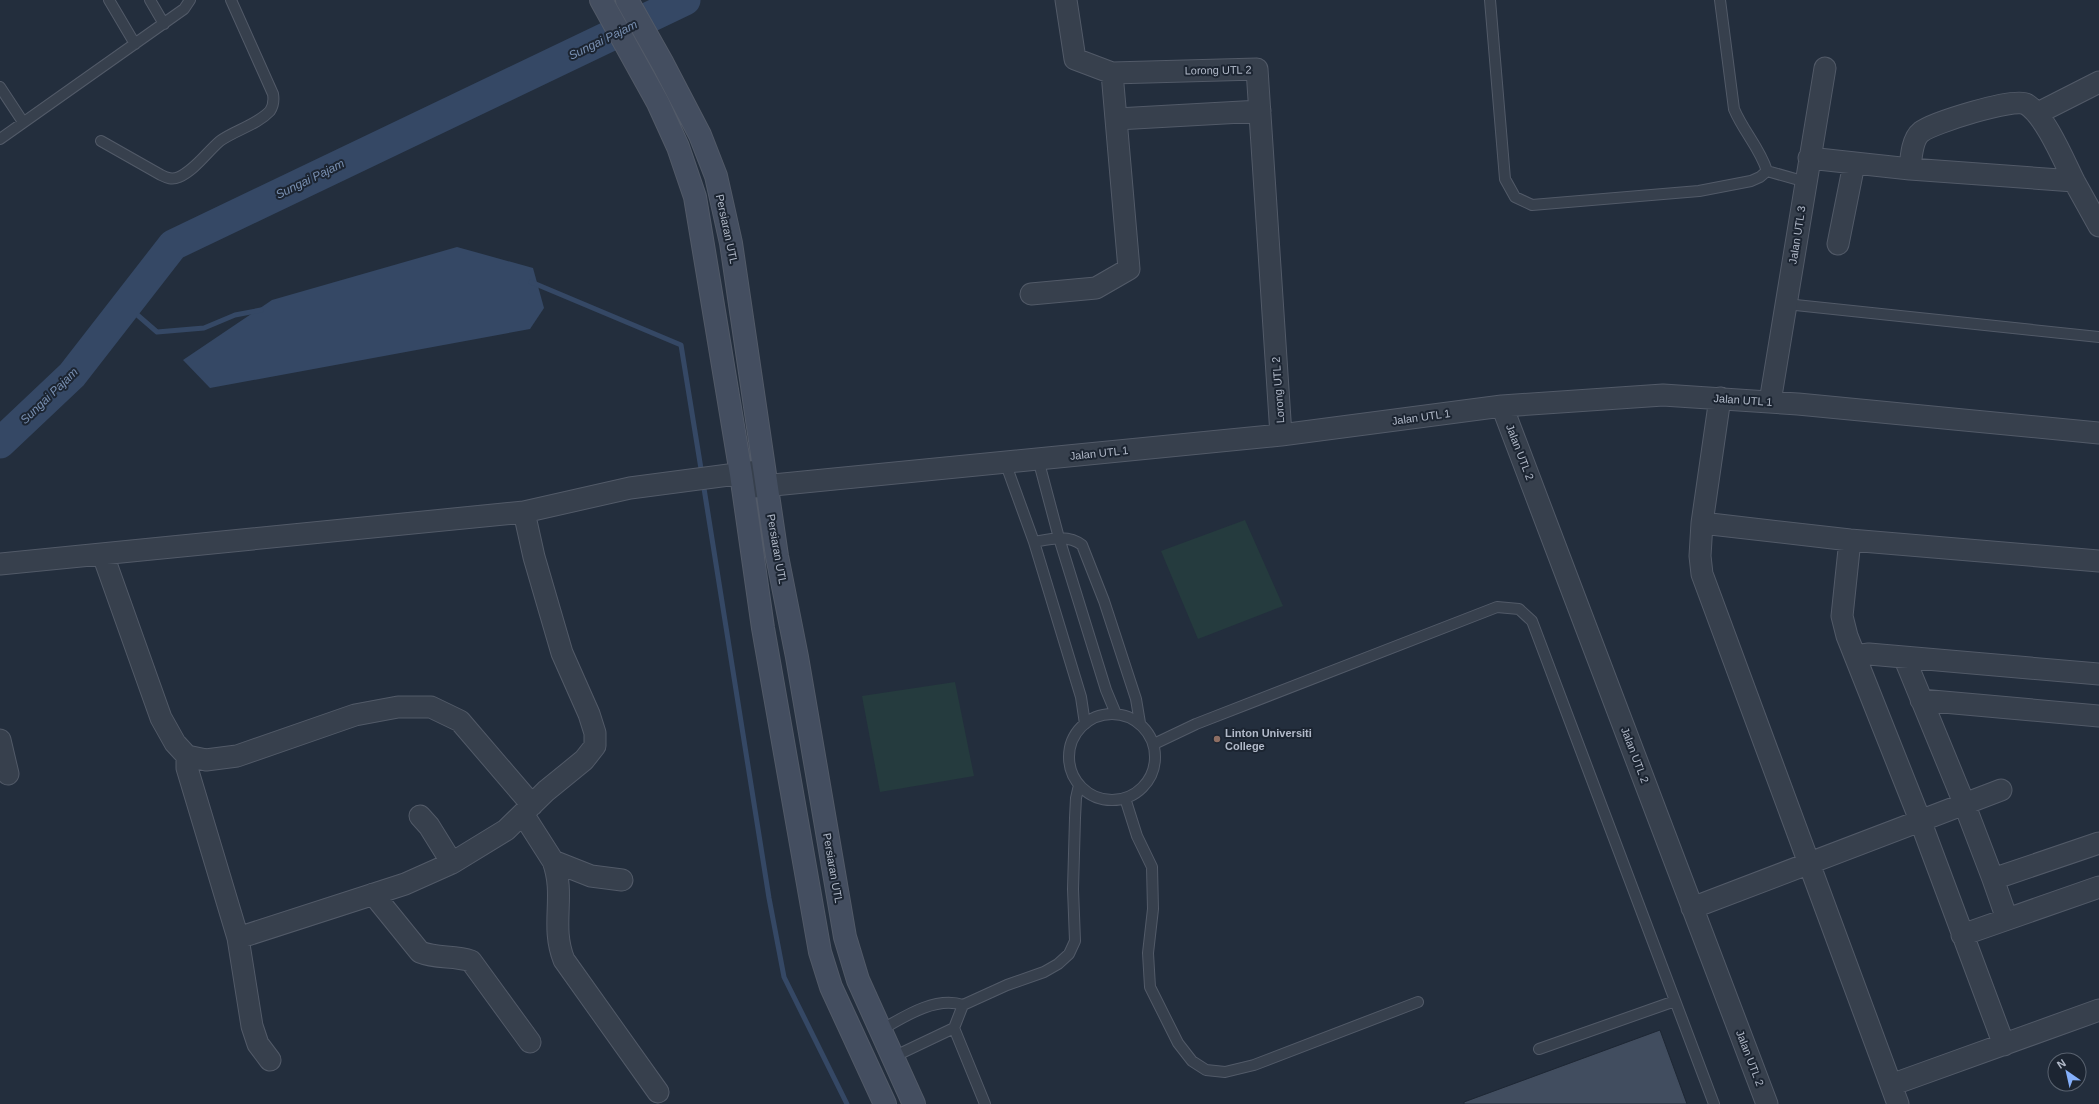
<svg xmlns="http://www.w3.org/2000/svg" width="2099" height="1104" font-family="Helvetica,sans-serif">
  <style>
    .green { fill: #253b3e }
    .water { fill: #354865 }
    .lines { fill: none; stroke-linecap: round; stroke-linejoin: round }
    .stream { stroke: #354865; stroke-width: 5 }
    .river { stroke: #354865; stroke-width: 31 }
    .building { fill: #414d5f; stroke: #1e2734 }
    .lane-casing { stroke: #525a68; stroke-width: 12 }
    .street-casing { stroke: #525a68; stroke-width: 23 }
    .secondary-casing { stroke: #525a68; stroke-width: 24 }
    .lane { stroke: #37404d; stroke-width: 10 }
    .street { stroke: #37404d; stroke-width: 21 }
    .secondary { stroke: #444e60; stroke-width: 22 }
    .education-dot { fill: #8d6e63; stroke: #1c2532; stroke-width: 1.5 }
    .labels { text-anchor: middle; stroke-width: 4; stroke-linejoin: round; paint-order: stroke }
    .street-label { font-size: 11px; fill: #b2bac9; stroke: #1c2532 }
    .poi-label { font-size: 11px; font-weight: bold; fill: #b2bac9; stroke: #1c2532; text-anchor: start }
    .water-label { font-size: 12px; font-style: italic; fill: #7990b2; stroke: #1c2532 }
  </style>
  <rect width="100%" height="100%" fill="#232e3d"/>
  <path class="green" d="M1245,520l38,86 -85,33 -37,-88z
    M955,682l19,94 -94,16 -18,-96z"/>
  <path class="water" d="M457,247l76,21 11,40 -14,21 -320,59 -27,-28 89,-60z"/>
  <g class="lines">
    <path class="stream" d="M531,282l150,63 21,130
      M127,306l30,26 47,-4 31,-13 26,-5
      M703,482l66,416 15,79 63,127"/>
    <path class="river" d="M0,443l72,-68 101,-130 512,-245"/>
  </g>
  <path class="building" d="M1660,1030l27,74h-223v-2z"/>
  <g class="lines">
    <defs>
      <path id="lane" d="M109,0l26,44
        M150,0l14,24
        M1490,0l15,179 10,18 17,8 167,-14 52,-10 9,-4 7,-6
        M1720,0l14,109c9,22 26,39 33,62l39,11
        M0,87l23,35
        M0,139l184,-130 6,-9
        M101,141l60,34c6,3 11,5 18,2 16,-7 28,-25 41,-36 15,-11 37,-16 50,-30 4,-6 4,-11 3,-17l-42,-94
        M1786,304l313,33
        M1038,459l21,79 47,152 10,24
        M1005,462l29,80 47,155 4,27
        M1034,542c16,-3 34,-8 48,3l22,56 32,98 4,24
        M1069 757a43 43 0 1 1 86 0a43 43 0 1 1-86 0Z
        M1154,744l42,-20 301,-117 22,2 13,12 182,483
        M1125,798l12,38 15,31 1,42 -5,44 2,34 28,56 14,18 14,9 19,2 29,-7 164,-63
        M881,1030c24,-14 55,-34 82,-25
        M1539,1049l136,-48
        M893,1057l61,-29
        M985,1104l-31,-76 9,-23 44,-20 37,-13 14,-8 11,-10 6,-13 -2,-52 2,-71 1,-20 3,-13"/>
      <path id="street" d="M1066,0l9,59 37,14 145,-4 24,366
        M2038,113l61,-31
        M1117,119l143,-8
        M1809,158l101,11 164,12 25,45
        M1910,169c1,-11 2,-30 11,-37 11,-9 94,-35 105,-28 19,11 38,57 48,77
        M1838,244l16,-80
        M1031,294l65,-6 33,-19 -17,-196
        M1720,398l-18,125 -2,33 2,18 196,530
        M1770,402l55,-334
        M1502,406l265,698
        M743,488l538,-53 221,-29 161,-11 135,9 301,29
        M1702,523l148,17 249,21
        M1850,540l-8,76 5,20 73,184 84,225
        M103,555l58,163 14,25 12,13 19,4 31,-4 118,-41 43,-8h33l29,14 72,84
        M0,564l524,-52 106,-24 129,-17
        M1855,656l14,-2 230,20
        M1904,657l60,146 29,76
        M1921,700l178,16
        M0,740l8,34
        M187,756v12l51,170 14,88 6,18 12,16
        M523,814l30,47 38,15 31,4
        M420,816l9,10 23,37
        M553,861c13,35 -3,64 11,99l94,132
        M373,894l47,58c17,7 34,3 51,9l59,81
        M1692,908l309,-118
        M2007,919l-14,-40 106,-36
        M1962,935l137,-48
        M238,938l167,-54 47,-21 54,-33 40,-39 38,-31 11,-14v-13l-6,-19 -27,-61 -28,-96 -10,-45
        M1891,1085l208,-75"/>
      <path id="secondary" d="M601,0l57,103 20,44 17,50 46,277 22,154 57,324 11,35 54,117
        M627,0l36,64 37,71 16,41 15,67 46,313 20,101 48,280 13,43 56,124"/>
    </defs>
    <use href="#lane" class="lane-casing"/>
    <use href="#street" class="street-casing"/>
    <use href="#secondary" class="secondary-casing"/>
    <use href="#lane" class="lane"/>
    <use href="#street" class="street"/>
    <use href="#secondary" class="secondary"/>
  </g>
  <circle class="education-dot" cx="1217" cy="739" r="4"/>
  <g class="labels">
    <g class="street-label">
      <text transform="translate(1218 70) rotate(-1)" y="4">Lorong UTL 2</text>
      <text transform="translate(727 229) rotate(78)" y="4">Persiaran UTL</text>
      <text transform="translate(1797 235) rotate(-81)" y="4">Jalan UTL 3</text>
      <text transform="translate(1278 390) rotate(-94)" y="4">Lorong UTL 2</text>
      <text transform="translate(1743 400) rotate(4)" y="4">Jalan UTL 1</text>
      <text transform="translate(1421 417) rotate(-8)" y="4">Jalan UTL 1</text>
      <text transform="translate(1520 452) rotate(69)" y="4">Jalan UTL 2</text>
      <text transform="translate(1099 453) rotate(-6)" y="4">Jalan UTL 1</text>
      <text transform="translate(777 549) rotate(80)" y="4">Persiaran UTL</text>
      <text transform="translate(1635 755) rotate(69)" y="4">Jalan UTL 2</text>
      <text transform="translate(833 868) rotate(80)" y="4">Persiaran UTL</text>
      <text transform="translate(1750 1058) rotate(69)" y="4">Jalan UTL 2</text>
    </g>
    <g class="poi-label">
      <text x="1225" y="737">Linton Universiti<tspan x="1225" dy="13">College</tspan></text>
    </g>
    <g class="water-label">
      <text transform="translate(603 40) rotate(-26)" y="4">Sungai Pajam</text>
      <text transform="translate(310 179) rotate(-26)" y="4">Sungai Pajam</text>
      <text transform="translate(49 396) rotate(-44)" y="4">Sungai Pajam</text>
    </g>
  </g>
  <g transform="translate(2067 1072) rotate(326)"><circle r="19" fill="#1c2532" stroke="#58616e"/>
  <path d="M0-3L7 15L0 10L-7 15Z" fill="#85b0fb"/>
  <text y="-6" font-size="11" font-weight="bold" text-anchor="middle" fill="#b2bac9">N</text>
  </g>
</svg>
